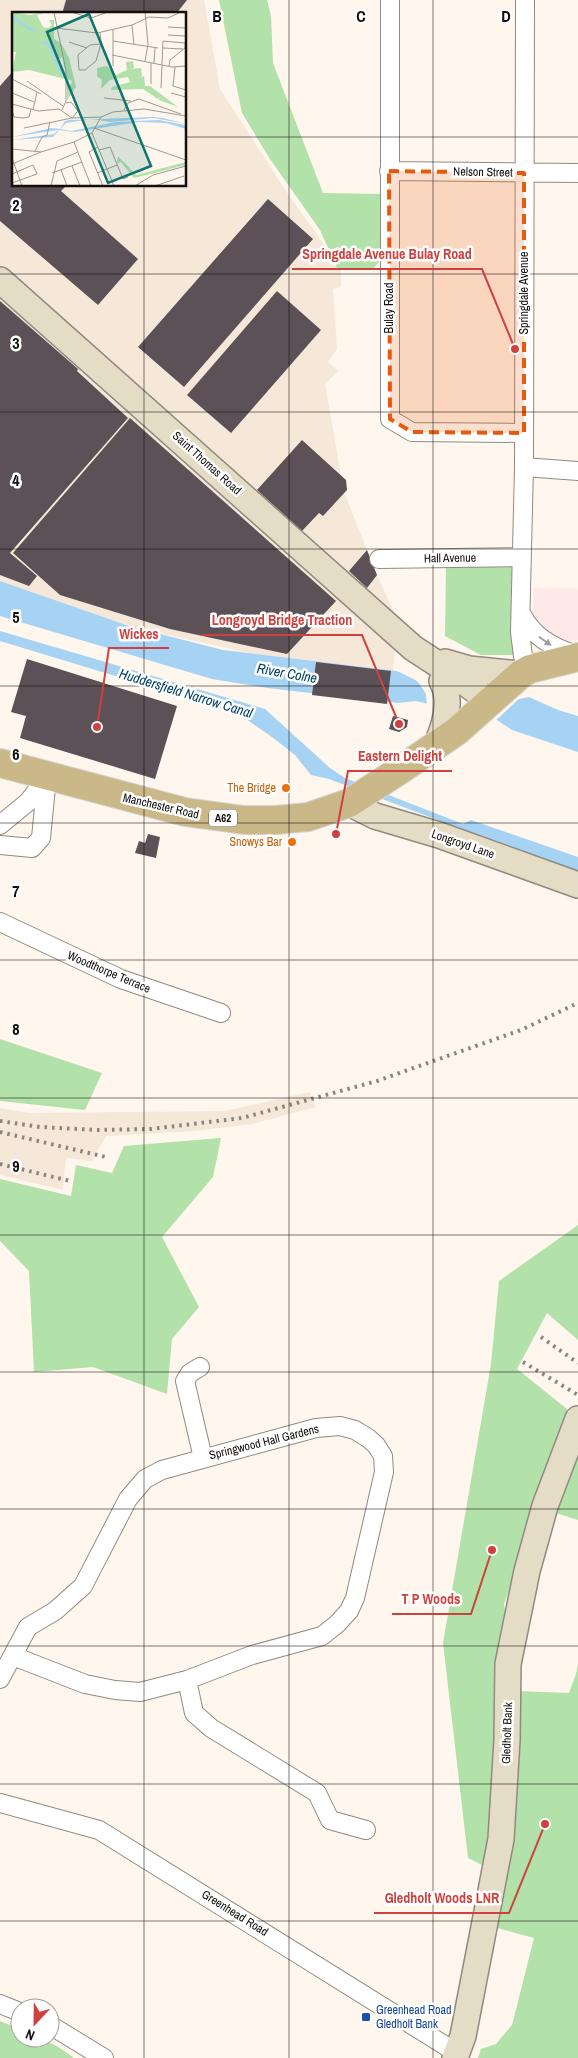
<svg xmlns="http://www.w3.org/2000/svg" width="578" height="2058" font-family="'Archivo Narrow',sans-serif">
  <style>
    .commercial { fill: #fee8e8 }
    .built { fill: #f5e8d9; fill-rule: evenodd }
    .green { fill: #b2e1aa }
    .water { fill: #a6d3f4 }
    .pier { fill: #fff6ed }
    .building { fill: #5b5156 }
    .lines { fill: none; stroke-linecap: round; stroke-linejoin: round }
    .street-casing { stroke: #918a81; stroke-width: 20 }
    .secondary-casing { stroke: #918a81; stroke-width: 28 }
    .primary-casing { stroke: #d4d4d3; stroke-width: 30 }
    .street { stroke: #fff; stroke-width: 18 }
    .secondary { stroke: #e4dcc4; stroke-width: 25 }
    .primary { stroke: #cab888; stroke-width: 28 }
    .rail { stroke: #8a847e; stroke-width: 4; stroke-dasharray: 2.5 5; stroke-linecap: butt }
    .oneway { fill: #a09f9e }
    .marked { fill: #e8590c; fill-opacity: 0.2; stroke: #e8590c; stroke-width: 4; stroke-dasharray: 10 6; stroke-linejoin: round }
    .grid { fill: none; stroke: #120f0c; stroke-width: 1; stroke-opacity: 0.55 }
    .food-dot { fill: #e8710a; stroke: #fff; stroke-width: 2 }
    .transit-dot { fill: #1a4fb4; stroke: #fff; stroke-width: 2 }
    .labels { text-anchor: middle; stroke-width: 5; stroke-linejoin: round; paint-order: stroke }
    .shield { fill: #fff; stroke: #595755; stroke-width: 1 }
    .shield-label { font-size: 11px; font-weight: bold; fill: #120f0c }
    .street-label { font-size: 12px; fill: #120f0c; stroke: #fff }
    .food-label { font-size: 12px; fill: #c56008; stroke: #fff; text-anchor: end }
    .transit-label { font-size: 12px; fill: #164399; stroke: #fff; text-anchor: start }
    .water-label { font-size: 14px; font-style: italic; fill: #046; stroke: #fff }
    .inset-river { fill: none; stroke: #a6d3f4; stroke-width: 2.5 }
    .inset-road { fill: none; stroke: #a09a93; stroke-width: 1 }
    .view { fill: #0f766e; fill-opacity: 0.15; stroke: #0f766e; stroke-width: 2.5 }
    .inset-edge { fill: none; stroke: #120f0c; stroke-width: 2.5 }
    .grid-label { font-size: 16px; text-anchor: middle; font-weight: bold; fill: #120f0c; stroke: #fff; stroke-width: 5; stroke-linejoin: round; paint-order: stroke }
    .leader { fill: none; stroke: #cf413e; stroke-width: 2 }
    .callout-dot { fill: #cf413e; stroke: #fff; stroke-width: 2 }
    .callout-label { font-size: 14px; text-anchor: middle; font-weight: bold; fill: #cf413e; stroke: #fff; stroke-width: 5; stroke-linejoin: round; paint-order: stroke }
  </style>
  <rect width="100%" height="100%" fill="#fff6ed"/>
  <path class="commercial" d="M533,588l45,1v51l-15,2 -24,-15 -5,-11z"/>
  <path class="built" d="M0,0h204l16,89 68,105 42,59 11,1v33l-8,2 4,60 -9,13 10,9 -13,13 19,108 33,83 21,45 -5,51 -144,-18 -112,-25 -137,-42zM14,14h171v171h-171z
    M310,1092l6,15 -64,17 -57,7 -89,5 -14,25 -26,-3 -3,32 -63,-15v-67l29,5 196,-2z"/>
  <path class="green" d="M219,0h48l4,16 2,47 50,130 58,1v65l-8,10 -35,1 -18,-40 -50,-71 -28,-46z
    M446,566h69v89h-34l-36,-19z
    M0,1039l102,34 -17,37 -85,-9z
    M221,1138l-8,39 -51,60 37,70 -27,32 -5,55 -74,-27 -59,5 -5,-101 -29,-30v-62l71,17 5,-31 36,8 12,-27z
    M578,1225v115l-31,-27 -30,56 50,40 -23,87 -40,108 13,87 52,2 7,-19 2,-10v394h-100l3,-9 15,-5 16,-19 22,-87 -41,-11 9,-52 -34,-17 -25,-215 48,-279 8,-83z
    M578,1450v70l-22,-7z
    M0,2021l20,8v9c27,0 33,5 54,20h-74z"/>
  <path class="water" d="M0,581l129,45 94,24 174,21 27,13 91,16 14,-3 29,13 20,6v36l-66,-22 -15,-10 -81,-19 -18,2 -131,-15 -55,-9 -212,-63z
    M0,631l265,78 65,59 15,10 118,46 8,-4 107,37v18l-116,-42 -3,-5 -130,-49 -18,-4 -16,-20 -23,-18 -29,-20 -26,-10 -217,-66z"/>
  <path class="pier" d="M408,674l40,16 67,7 7,-1 -28,26 -67,-16 -1,-12 -7,-11z"/>
  <path class="building" d="M66,0h121l-11,14h-114z
    M14,70v115h53l-6,6 77,68 -40,46 -98,-84v-135z
    M268,199l45,40 -129,148 -46,-40z
    M277,291l44,39 -90,103 -44,-38z
    M0,301l78,68 -1,2 51,47 -118,135 27,23 -8,10 -29,-11z
    M130,418l206,183 -49,53 -117,-25 -110,-34 -47,-42z
    M302,440l44,40 1,10 -24,26 -4,-3 -17,18 -45,-41z
    M367,550l10,25 -10,13 -18,-17z
    M27,659l150,47 -22,73 -135,-41 6,-22 -15,-4z
    M316,662l75,9 -4,33 -75,-9z
    M393,716l15,4 -1,7 -8,5 -10,-3z
    M148,834l12,3 -4,21 -21,-5 4,-12 6,2z"/>
  <g class="lines">
    <defs>
      <path id="street" d="M390,0v419l22,13 112,1
        M525,0l-1,467 -4,165 3,24 7,13
        M389,171l189,2
        M524,467l54,4
        M379,559l143,-2
        M522,615c12,23 32,34 56,40
        M0,825l28,-23 19,-25
        M0,845l32,3 9,-10 6,-61
        M0,922l121,57 100,34
        M200,1367l-10,6 -5,8 18,77
        M0,1679l28,-52 27,-16 28,-25 45,-87 17,-20 17,-9 154,-42 24,-2 15,4 13,8 8,7 7,11 1,16 -29,126 -6,13 -12,13 -15,12 -70,19 -65,25 -47,12 -25,-2 -30,-6 -72,-28
        M187,1680l7,33 17,15 106,65 13,27 36,10
        M0,1803l99,27 358,223
        M0,2004l20,8
        M50,2025l54,33"/>
      <path id="secondary" d="M0,280l413,368 46,30 30,23
        M445,662l24,7 52,5
        M436,746c9,-20 17,-45 6,-65
        M349,803l26,13 64,19 139,50
        M455,2058l8,-22 38,-197 6,-99 1,-76 19,-93 18,-65 33,-87"/>
      <path id="primary" d="M0,763l185,49 59,8h32l32,-3 41,-14 48,-31 60,-41 64,-57 9,-5 48,-12"/>
    </defs>
    <use href="#street" class="street-casing"/>
    <use href="#secondary" class="secondary-casing"/>
    <use href="#primary" class="primary-casing"/>
    <use href="#street" class="street"/>
    <use href="#secondary" class="secondary"/>
    <use href="#primary" class="primary"/>
    <path class="rail" d="M0,1121l40,6 57,3 54,-1 91,-11 135,-37 144,-51 57,-27
      M0,1132l106,25
      M0,1164l70,17
      M541,1337l37,26
      M523,1362l55,33"/>
  </g>
  <defs><path id="oneway-solid" d="M-6-.8H1V-3.2L6.5 0L1 3.2V.8H-6Z" transform="scale(1.25)"/></defs>
  <use class="oneway" href="#oneway-solid" transform="translate(545 641) rotate(35)"/>
  <path class="marked" d="M389,171l135,2v260l-112,-1 -22,-13z"/>
  <path class="grid" d="M144,0v14M289,0v2058M433,0v2058M0,137h14M185,137h393M144,185v1873M0,274h578M0,412h578M0,549h578M0,686h578M0,823h578M0,960h578M0,1098h578M0,1235h578M0,1372h578M0,1509h578M0,1646h578M0,1784h578M0,1921h578"/>
  <g class="food-dot">
    <circle cx="286" cy="788" r="5"/>
    <circle cx="292" cy="842" r="5"/>
  </g>
  <rect class="transit-dot" x="361" y="2012" width="10" height="10" rx="2.5"/>
  <g class="labels">
    <rect class="shield" x="209" y="809.5" width="28" height="17" rx="4"/>
    <g class="shield-label">
      <text x="223" y="822">A62</text>
    </g>
    <g class="street-label">
      <text transform="translate(483 172) rotate(1)" y="4">Nelson Street</text>
      <text transform="translate(524 293) rotate(-90)" y="4">Springdale Avenue</text>
      <text transform="translate(389 308) rotate(-90)" y="4">Bulay Road</text>
      <text transform="translate(207 463) rotate(42)" y="4">Saint Thomas Road</text>
      <text transform="translate(450 558) rotate(-1)" y="4">Hall Avenue</text>
      <text transform="translate(161 806) rotate(13)" y="4">Manchester Road</text>
      <text transform="translate(463 844) rotate(19)" y="4">Longroyd Lane</text>
      <text transform="translate(109 972) rotate(23)" y="4">Woodthorpe Terrace</text>
      <text transform="translate(264 1442) rotate(-14)" y="4">Springwood Hall Gardens</text>
      <text transform="translate(507 1733) rotate(-88)" y="4">Gledholt Bank</text>
      <text transform="translate(235 1913) rotate(32)" y="4">Greenhead Road</text>
    </g>
    <g class="food-label">
      <text x="276" y="792">The Bridge</text>
      <text x="282" y="846">Snowys Bar</text>
    </g>
    <g class="transit-label">
      <text x="376" y="2014">Greenhead Road<tspan x="376" dy="14">Gledholt Bank</tspan></text>
    </g>
    <g class="water-label">
      <text transform="translate(287 673) rotate(10)" y="5">River Colne</text>
      <text transform="translate(186 693) rotate(17)" y="5">Huddersfield Narrow Canal</text>
    </g>
  </g>
  <g transform="translate(12 12)">
    <rect width="174" height="174" fill="#fff6ed"/>
    <path d="M0,0l18,3 15,-3 -8,3 6,12 5,1 4,-3 -3,-5h5v19l7,4 8,15 7,29 -9,13v-16l4,1 1,-4 -5,-2 -5,-22 -4,3 7,19 -36,-9 -17,2 4,-20h-4zM121,49l1,7 -6,1 13,-1 1,8 -5,3 7,-3 1,10h5l28,21 -19,-7 1,-3 -2,2 -15,-10 -32,1 1,-3 18,-5 -2,-5 -18,3 -9,9 1,-9 -5,-4v-8l10,-2 9,9 11,-5 -1,-8zM106,144l18,19 50,-13v3l-52,13 -13,-16 -4,1z" fill="#b2e1aa"/>
    <path d="M141,105l10,1 23,6 -32,-6 -44,4 -18,-3 -26,4 -6,6 12,2 43,-9 44,-2 26,5 1,4 -20,-6 -27,-1 -64,10 -16,-2 -6,7 -41,3 42,-6 4,-4 -46,7 39,-9 9,1 5,-8 5,-1z" fill="#a6d3f4"/>
    <path class="inset-river" d="M0,5l23,15M29,31h6l3,4 13,29"/>
    <path class="inset-road" d="M42,0l12,59v30l-4,9M59,0l20,6 17,-6M133,0l3,32 -3,17M120,13l2,20M156,15l18,1M44,16l41,5 35,-8 17,-8 19,1 11,-5M101,18v36M156,23l17,1M101,29l45,7M57,30l18,6M88,32l-10,1 -12,10 1,15h6l11,-9 4,-14 1,-5 -1,-10M151,36l20,1M100,43l60,12 14,-1M139,51v21M142,51l1,-15M157,54l1,-6 15,-12 1,-16M163,55l-2,19 13,4M0,67l29,15M15,69l36,25M149,76l2,-47 22,2M0,81l22,9M159,81l15,4M92,86l27,3M54,91l5,-1 7,9 -6,7M0,92l26,7 21,-2 13,9M0,98l2,7 9,1 6,-1 2,-8M21,98l4,-18M112,98l4,-7 11,-4 42,15M12,116l48,-10 29,-1M82,116l92,32M80,121l22,53M62,130l17,44M86,135l-9,5 14,34M0,137l29,3 33,-10 18,-9 9,-16 12,-5 31,-3 42,7M87,138l11,-3 13,32 5,-2M23,139l7,-14 5,-2 3,-13M0,146l10,28M0,152l29,-12M60,154l8,20M49,158l6,16M40,161l30,-11M85,161l20,-8M0,162l21,-9 4,9 -25,9M39,174l6,-25 21,-9M123,174l18,-11 33,-9M143,174l29,-10"/>
    <path class="view" d="M77,2l62,152 -43,17 -61,-151z"/>
    <rect width="174" height="174" class="inset-edge"/>
  </g>
  <g class="grid-label">
    <text x="217" y="22">B</text>
    <text x="361" y="22">C</text>
    <text x="506" y="22">D</text>
    <text x="16" y="211">2</text>
    <text x="16" y="349">3</text>
    <text x="16" y="486">4</text>
    <text x="16" y="623">5</text>
    <text x="16" y="760">6</text>
    <text x="16" y="897">7</text>
    <text x="16" y="1035">8</text>
    <text x="16" y="1172">9</text>
  </g>
  <path class="leader" d="M515 349L482 269H292M399 724L362 635H202M97 727L109 648H169M336 834L348 771H452M492 1550L471 1614H392M545 1824L509 1913H374"/>
  <g class="callout-dot">
    <circle cx="515" cy="349" r="5"/>
    <circle cx="399" cy="724" r="5"/>
    <circle cx="97" cy="727" r="5"/>
    <circle cx="336" cy="834" r="5"/>
    <circle cx="492" cy="1550" r="5"/>
    <circle cx="545" cy="1824" r="5"/>
  </g>
  <g class="callout-label">
    <text x="387" y="259">Springdale Avenue Bulay Road</text>
    <text x="282" y="625">Longroyd Bridge Traction</text>
    <text x="139" y="639">Wickes</text>
    <text x="400" y="761">Eastern Delight</text>
    <text x="431" y="1604">T P Woods</text>
    <text x="442" y="1903">Gledholt Woods LNR</text>
  </g>
  <g transform="translate(35 2023) rotate(202)"><circle r="24" fill="#ffffff" stroke="#a09f9e"/>
  <path d="M0-4L9 19L0 12L-9 19Z" fill="#cf413e"/>
  <text y="-8" font-size="14" font-weight="bold" text-anchor="middle" fill="#120f0c">N</text>
  </g>
</svg>
